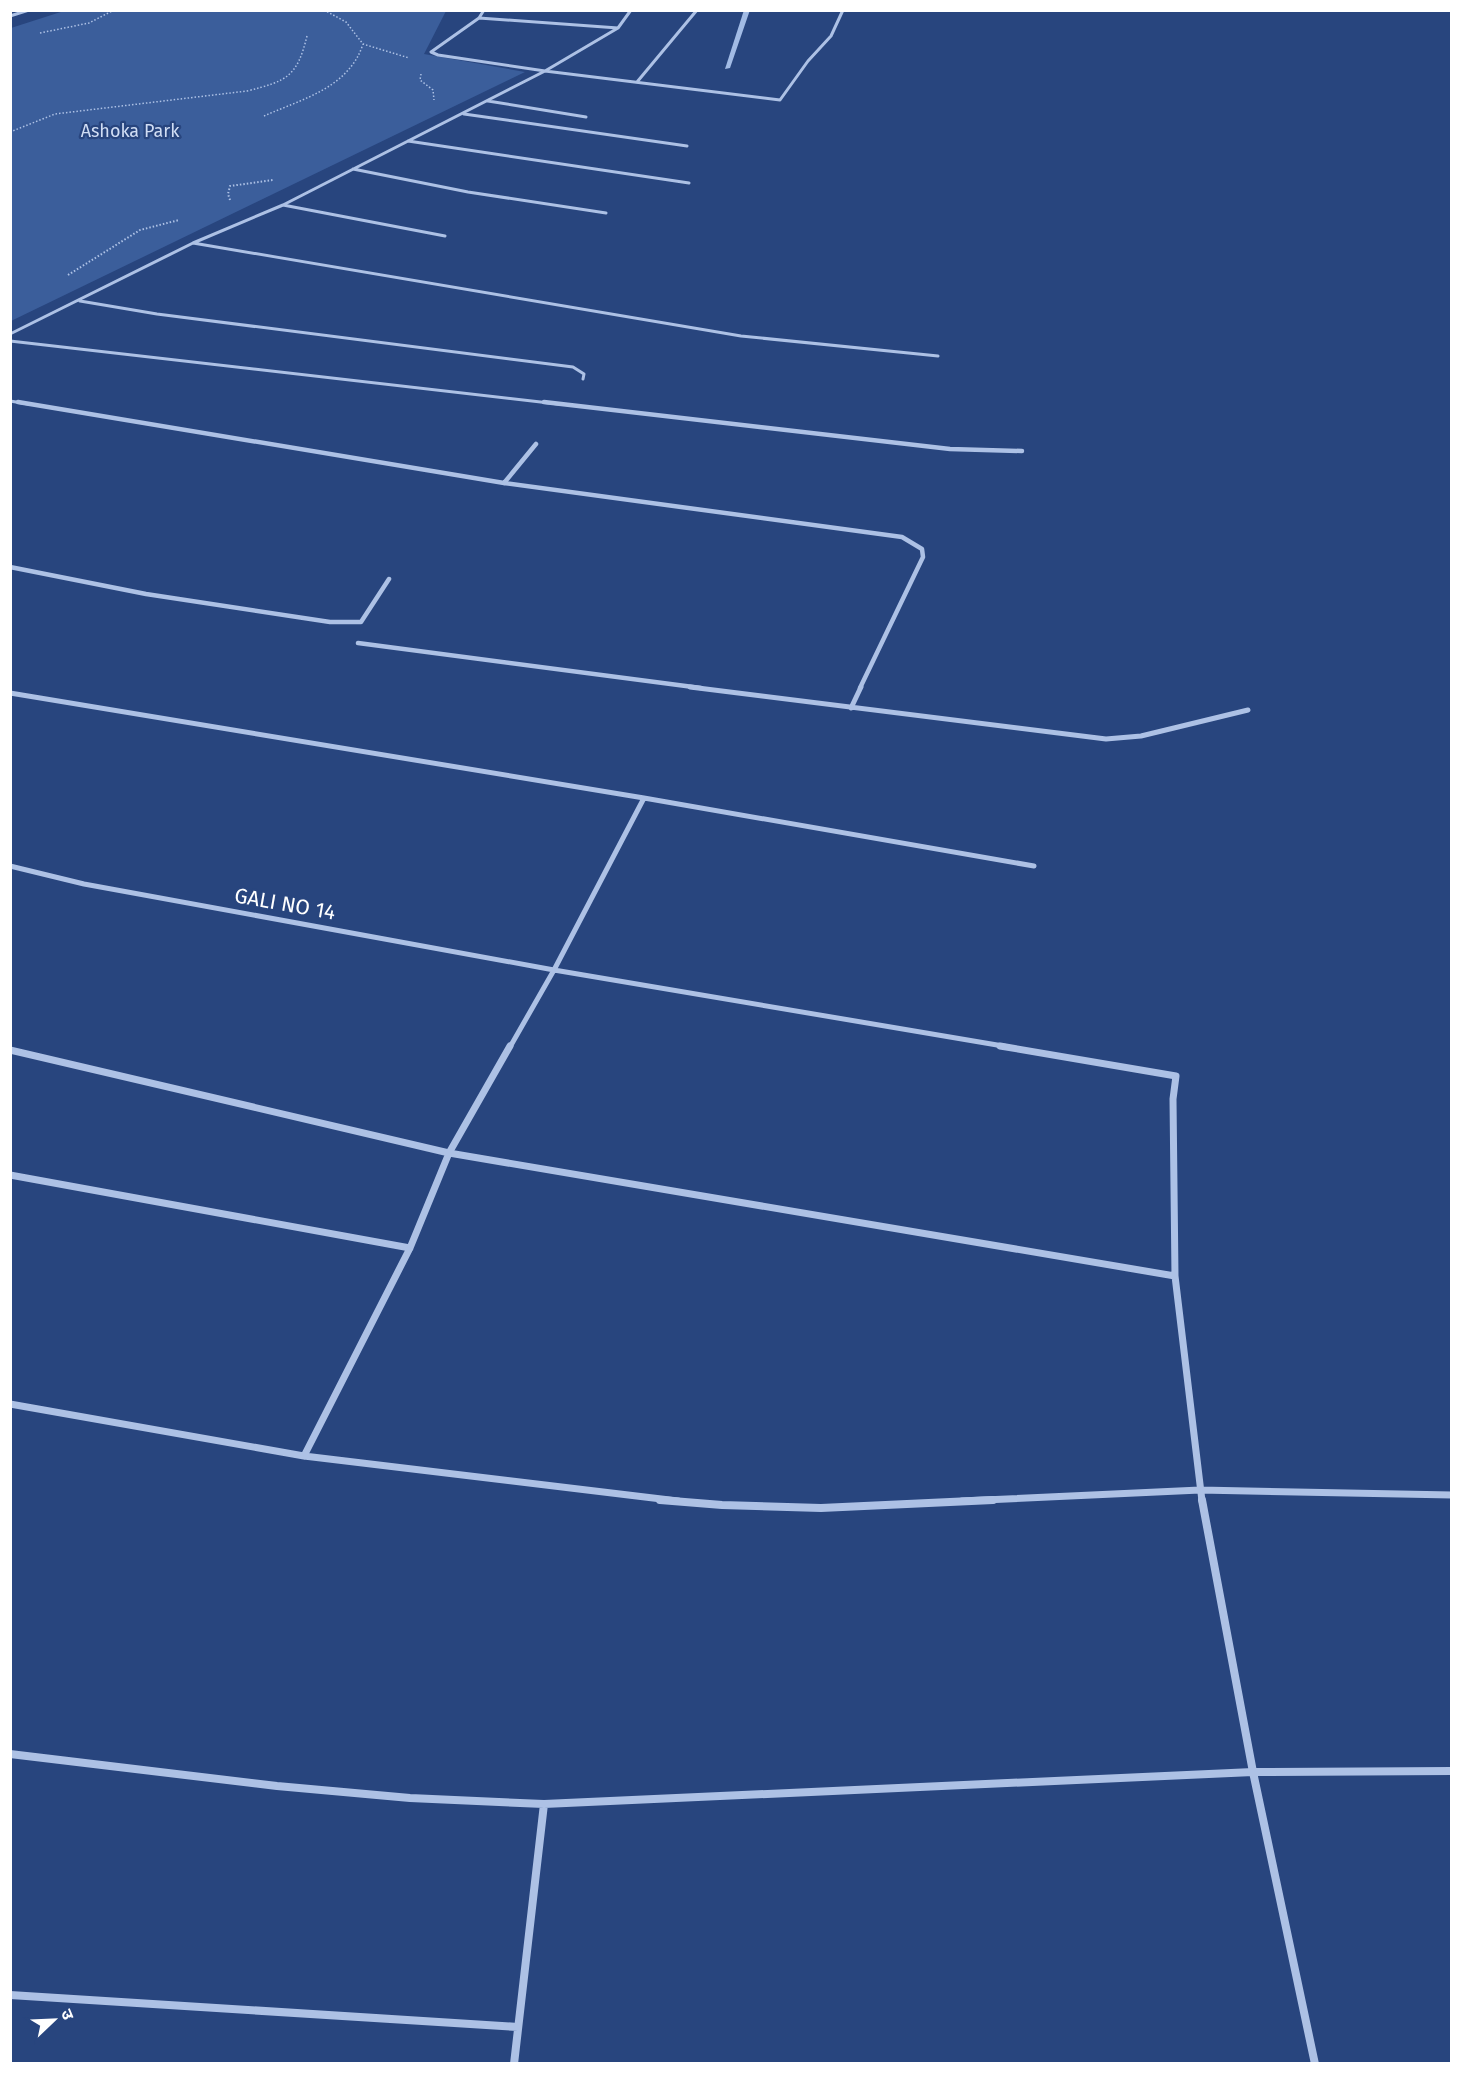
<svg xmlns="http://www.w3.org/2000/svg" width="1462" height="2074" font-family="'Fira Sans','Noto Sans Devanagari',sans-serif">
  <style>
    .green { fill: #3b5e9b }
    .lines { fill: none; stroke-linecap: round; stroke-linejoin: round }
    .stream { fill: #a2bbe5; fill-rule: evenodd }
    .path-far1 { stroke: #adc1e5; stroke-width: 1.5; stroke-dasharray: 1.5 2; stroke-linecap: butt }
    .path { stroke: #adc1e5; stroke-width: 2; stroke-dasharray: 1.5 2; stroke-linecap: butt }
    .minor-far4 { stroke: #adc1e5; stroke-width: 3 }
    .minor-far3 { stroke: #adc1e5; stroke-width: 4.5 }
    .minor-far2 { stroke: #adc1e5; stroke-width: 5 }
    .minor-far1 { stroke: #adc1e5; stroke-width: 7 }
    .minor { stroke: #adc1e5; stroke-width: 8 }
    .labels { text-anchor: middle; stroke-width: 4.5; stroke-linejoin: round; paint-order: stroke }
    .far-park-label { font-size: 18px; fill: #d0ddf4; stroke: #28457e }
    .street-label { font-size: 21px; fill: #fff; stroke: #28457e }
  </style>
  <rect width="100%" height="100%" fill="#28457e"/>
  <path class="green" d="M67,10l379,1 -22,43 101,18 -514,249v-293z"/>
  <g class="lines">
    <path class="stream" d="M744,10h6l-20,58 -5,1z"/>
    <path class="path-far1" d="M324,10l22,12 17,22 46,14
      M40,33l49,-10 25,-13
      M421,74l-1,6 13,10 1,10
      M264,116c38,-17 85,-28 99,-72
      M10,132l45,-18 192,-23c40,-10 50,-14 60,-55"/>
    <path class="path" d="M230,200l-2,-6 2,-8 43,-6
      M68,275l72,-45 39,-10"/>
    <path class="minor-far4" d="M484,10l-5,8 -48,34 7,3 107,16 235,29 28,-39 23,-25 12,-26
      M10,16l19,-6
      M479,18l139,10
      M637,82l60,-72
      M488,101l98,16
      M464,114l223,32
      M408,141l281,42
      M353,169l115,23 138,21
      M283,205l162,31
      M193,243l548,93 197,20
      M80,301l77,13 416,53 11,7 -1,5
      M10,334l183,-91 90,-38 262,-134 73,-43 13,-18
      M10,341l548,63
      M10,401l18,3"/>
    <path class="minor-far3" d="M18,402l486,81 398,54 20,12 1,8 -63,131
      M544,402l406,47 72,2
      M504,483l32,-39
      M10,567l136,27 184,28h31l28,-43
      M358,643l343,45"/>
    <path class="minor-far2" d="M690,687l416,52 35,-3 107,-26
      M10,693l634,105 390,68
      M851,708l10,-21
      M10,866l74,18 470,86 455,77
      M510,1047l44,-77 90,-172"/>
    <path class="minor-far1" d="M1000,1046l176,30 -3,23 2,177 27,225
      M10,1050l439,103 726,123
      M10,1175l400,73
      M10,1404l294,52 374,45
      M304,1456l106,-208 39,-95 61,-107
      M962,1501l238,-11 252,5"/>
    <path class="minor" d="M660,1500l62,5 99,3 172,-8
      M1202,1500l51,272 62,292
      M10,1754l267,32 133,12 134,6 709,-32 199,-1
      M10,1995l508,32
      M514,2064l30,-260"/>
  </g>
  <g class="labels">
    <g class="far-park-label">
      <text x="130" y="137">Ashoka Park</text>
    </g>
    <g class="street-label">
      <text transform="translate(285 904) rotate(10)" y="7">GALI NO 14</text>
    </g>
  </g>
  <rect width="1462" height="2074" fill="none" stroke="#ffffff" stroke-width="24"/>
  <g transform="translate(54 2020) rotate(67)" stroke="#28457e" stroke-width="4.5" paint-order="stroke">
  <path d="M0-4.5L10 22L0 15L-10 22Z" fill="#ffffff"/>
  <text y="-9" font-size="16" font-weight="bold" text-anchor="middle" fill="#ffffff">उ</text>
  </g>
</svg>
